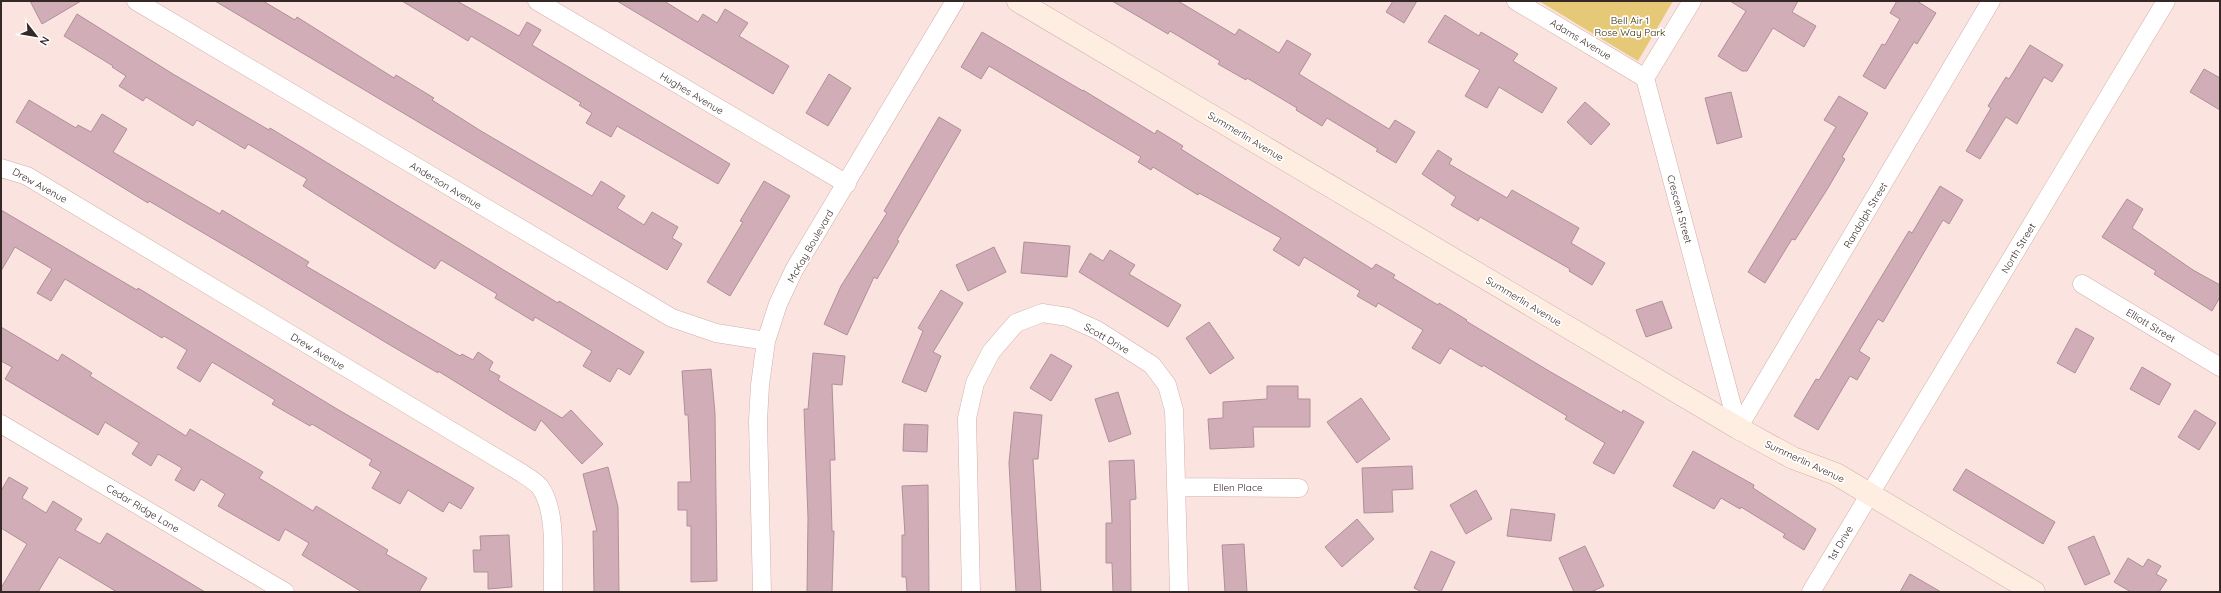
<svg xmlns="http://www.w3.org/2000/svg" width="2221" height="593" font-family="Quicksand,sans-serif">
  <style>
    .green { fill: #e6c977 }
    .building { fill: #d1aeb7; stroke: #b08f98 }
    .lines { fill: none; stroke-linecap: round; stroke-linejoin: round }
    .street-casing { stroke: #d2aea8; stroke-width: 19 }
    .secondary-casing { stroke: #d2aea8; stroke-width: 23 }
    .street { stroke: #fff; stroke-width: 18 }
    .secondary { stroke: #feeee1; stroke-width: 22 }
    .labels { text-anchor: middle; stroke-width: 3.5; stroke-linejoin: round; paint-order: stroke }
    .park-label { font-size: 10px; fill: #362900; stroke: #fff }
    .street-label { font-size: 10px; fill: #362826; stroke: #fff }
  </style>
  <rect width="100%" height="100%" fill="#fbe4e0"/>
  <path class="green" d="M1539,1h134l-35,60z"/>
  <path class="building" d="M30,1h51l-39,23z
    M215,1h48l32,19 2,-3 97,61 2,-3 38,23 -2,2 49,31 111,65 9,-15 24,15 -8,12 27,17 8,-13 26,15 -6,11 10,6 -15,26z
    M402,1h55l62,35 8,-14 14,8 -9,15 198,119 -12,20 -101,-58 -6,11 -25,-14 6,-10 -13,-8 2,-2 -110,-67 -3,5z
    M617,1h47l34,21 5,-8 14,9 8,-14 23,14 -9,13 50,30 -16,28z
    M1112,1h66l57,34 4,-6 40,24 8,-13 24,14 -12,20 90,55 6,-9 20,12 -19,31 -20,-12 2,-2 -51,-31 -5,8 -26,-16 1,-2 -50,-30 -1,2 -28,-16 2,-3 -50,-30 -2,3z
    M1393,1h24l-13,22 -18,-11z
    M1730,1h68l-6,11 24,14 -12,21 -31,-19 -26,43h-5l-24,-15 28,-45z
    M1897,1h20l19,12 -19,31 -3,-2 -29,47 -22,-13 19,-32 3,1 15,-26 -10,-6z
    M77,14l96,60 96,56 1,-2 288,175 1,-2 85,51 -14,23 -12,-7 -8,14 -27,-16 9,-15 -57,-34 -2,4 -38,-23 2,-4 -56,-34 -6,9 -39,-24 -93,-59 4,-7 -59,-35 -3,5 -48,-29 -4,6 -47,-29 -3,4 -24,-15 7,-10 -14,-9 1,-1 -49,-30z
    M1445,15l34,21 2,-4 37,22 -5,7 44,27 -15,25 -43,-26 -12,21 -22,-12 15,-26 -52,-28z
    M982,32l101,59v-1l72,44 2,-4 26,16 -2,3 191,120 4,-5 19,11 -2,3 45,27 1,-2 28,17 -1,1 83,50 73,42 1,-3 21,12 -30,52 -21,-11 12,-20 -40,-24 2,-3 -33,-20 -51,-31 -1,2 -32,-19 -10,16 -28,-16 11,-18 -45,-27 -2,4 -19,-11 3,-5 -56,-34 -5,9 -26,-16 8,-12 -82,-45 -1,2 -45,-28 -2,3 -13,-8 3,-5 -152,-91 -8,13 -20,-12z
    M2030,45l33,20 -11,17 -8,-5 -27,47 -11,-7 -26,42 -14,-8 25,-43 -3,-2 18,-29 3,2z
    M2204,69l16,9v32l-30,-18z
    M829,74l22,14 -23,38 -22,-13z
    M1731,92l11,45 -25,7 -12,-46z
    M1839,96l29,17 -26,44 3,2 -17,29 -33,52 -3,-1 -27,44 -17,-11 88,-145 -12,-7z
    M29,100l47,28 2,-3 13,7 11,-18 25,15 -14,23 107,62 2,-4 87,52 -3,4 154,90 2,-2 11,6 5,-8 15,10 -4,8 11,6 -2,4 64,38 9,-8 32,34 -21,20 -41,-44 -6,11 -97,-60v2l-48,-28 -144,-87 -97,-57 -1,2 -132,-81z
    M1585,102l25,22 -19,21 -24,-23z
    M939,117l22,13 -64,110 2,1 -22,38 -3,-2 -27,58 -23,-11 17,-38 46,-73 -3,-2z
    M1438,150l14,9 -3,5 58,34 5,-8 67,38 -8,15 34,20 -13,22 -23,-14 1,-2 -90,-52 -2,4 -27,-16 5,-8 -34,-23z
    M764,181l26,15 -60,100 -23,-14 36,-60 -3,-1z
    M1940,186l23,14 -14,24 -6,-4 -60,102 -5,-3 -19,32 11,7 -13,22 -7,-4 -32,54 -24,-14 22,-37 3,1 90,-149 3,2z
    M2127,199l16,10 -11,19 61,42 27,15v12l-8,14 -58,-37 2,-3 -54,-34z
    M1,210l136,80 1,-2 199,121 137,79 -13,21 -12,-7 -6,10 -35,-22 -8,14 -28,-16 9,-16 -12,-7 3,-5 -60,-36 -2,2 -38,-22 3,-4 -63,-38 -12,20 -23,-14 10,-18 -23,-14 -2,2 -97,-59 -14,22 -14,-8 15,-24 -37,-22 -14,24z
    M1024,242l46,4 -3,31 -46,-4z
    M994,247l12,25 -38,19 -12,-26z
    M1110,250l25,15 -6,9 52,31 -13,22 -89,-55 11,-19 13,8z
    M941,290l22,13 -30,49 8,4 -15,36 -24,-10 21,-51 -5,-3z
    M1662,301l10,27 -26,9 -10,-27z
    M1209,322l25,36 -24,16 -24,-36z
    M1,327l57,34 4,-7 30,19 -2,3 96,60 4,-7 73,43 -4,6 54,33 3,-5 72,44 -2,4 41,24 -8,14h-57l-60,-37 7,-12 -24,-14 -6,12 -61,-35 7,-12 -24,-15 -7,12 -19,-11 7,-12 -24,-14 -7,12 -19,-12 7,-11 -34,-21 -7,13 -93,-56 7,-12 -11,-6z
    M2076,328l18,10 -19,35 -18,-10z
    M813,353l32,3 -3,29 -10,-1 3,76h-5l2,71h2l-2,61h-25l1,-74 -4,-109h4z
    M1051,354l21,12 -21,35 -21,-13z
    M2142,367l29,17 -12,21 -29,-16z
    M711,369l4,44 2,168 -26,1v-56h-4v-16h-9v-28h13l-3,-67h-3l-3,-44z
    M1267,386h31v13h12v28h-57l1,20 -44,2 -2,-30 15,-1v-16l44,-3z
    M1118,392l13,42 -22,8 -14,-43z
    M1361,398l29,41 -33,24 -30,-41z
    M2195,410l21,13 -17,27 -21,-13z
    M1014,412l28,3 -4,44h-5l8,133h-25l-7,-129z
    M904,424l24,1 -1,27 -24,-1z
    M1693,451l61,34 -1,3 63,41 -12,21 -21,-13 2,-3 -44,-27 -1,2 -19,-11 -7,11 -41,-23z
    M1134,460l2,39 -6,1 1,92h-18l-1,-29h-6v-40h6l-3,-62z
    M1412,466l1,23 -21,1 1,22 -29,1 -2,-45z
    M608,467l10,40 1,85h-25l-1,-61h4l-14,-57z
    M1966,469l89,53 -12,22 -90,-54z
    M9,477l19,11 -6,10 24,15 7,-12 29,18 -7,11 25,14 7,-11 98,59h-88l-58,-35 -21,35h-37v-4l26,-44 -26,-16v-37z
    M928,485l1,107h-22l-1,-15h-4v-42h3l-3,-49z
    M1476,490l16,29 -26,15 -16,-29z
    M1511,509l44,5 -4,27 -44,-5z
    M1357,519l17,20 -32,28 -17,-20z
    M509,535l3,52 -24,2v-17h-14l-1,-22h8l-1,-14z
    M2094,536l16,38 -25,11 -17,-38z
    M1244,544l3,48h-22l-3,-47z
    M1585,546l19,40 -13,6h-17l-15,-34z
    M1431,551l24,11 -14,30h-19l-8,-4z
    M2128,558l15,9 5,-8 13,7 -5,8 11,6 -8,12h-28l-17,-10z
    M1910,574l31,18h-41z"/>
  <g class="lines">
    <defs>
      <path id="street" d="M136,1l536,317 44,15 50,8
        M537,1l310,183
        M1516,1l129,77
        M1692,1l-47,77 93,350
        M1,168l26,8 493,296c6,4 15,9 20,15 18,25 12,75 13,105
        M2082,284l138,83
        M1,424l284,168
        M1738,428l253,-427
        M1178,487l121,1
        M762,592l-4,-171 2,-36 6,-44 12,-37 16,-34 161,-269
        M971,592l-4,-174 8,-35 16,-31 25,-29 26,-10 26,4 29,13 55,35 15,20 7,25 5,182
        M1811,592l355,-591"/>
      <path id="secondary" d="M1018,1l720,427 55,30 43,16 198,118"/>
    </defs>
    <use href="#street" class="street-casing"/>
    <use href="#secondary" class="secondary-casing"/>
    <use href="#street" class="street"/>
    <use href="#secondary" class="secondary"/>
  </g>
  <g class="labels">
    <g class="park-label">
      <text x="1630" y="24">Bell Air 1<tspan x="1630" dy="12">Rose Way Park</tspan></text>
    </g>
    <g class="street-label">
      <text transform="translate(1581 39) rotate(31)" y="4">Adams Avenue</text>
      <text transform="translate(692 93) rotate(31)" y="4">Hughes Avenue</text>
      <text transform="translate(1246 136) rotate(31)" y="4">Summerlin Avenue</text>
      <text transform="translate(40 185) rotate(29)" y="4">Drew Avenue</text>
      <text transform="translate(446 185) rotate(31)" y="4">Anderson Avenue</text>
      <text transform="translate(1680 209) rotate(75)" y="4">Crescent Street</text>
      <text transform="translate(1865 215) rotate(-59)" y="4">Randolph Street</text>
      <text transform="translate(810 246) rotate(-60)" y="4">McKay Boulevard</text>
      <text transform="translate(2018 248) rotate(-59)" y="4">North Street</text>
      <text transform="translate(1524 301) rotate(31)" y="4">Summerlin Avenue</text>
      <text transform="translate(2151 325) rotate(31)" y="4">Elliott Street</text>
      <text transform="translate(1107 338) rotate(30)" y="4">Scott Drive</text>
      <text transform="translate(318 351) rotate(31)" y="4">Drew Avenue</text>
      <text transform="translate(1805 461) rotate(25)" y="4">Summerlin Avenue</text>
      <text x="1238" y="491">Ellen Place</text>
      <text transform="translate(143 508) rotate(31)" y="4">Cedar Ridge Lane</text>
      <text transform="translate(1840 543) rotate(-59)" y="4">1st Drive</text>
    </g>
  </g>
  <rect width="2221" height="593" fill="none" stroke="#362826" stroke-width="4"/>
  <g transform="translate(36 36) rotate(121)" stroke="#ffffff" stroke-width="3" paint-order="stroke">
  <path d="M0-3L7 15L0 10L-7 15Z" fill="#362826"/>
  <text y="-6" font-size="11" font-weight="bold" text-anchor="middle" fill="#362826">N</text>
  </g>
</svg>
